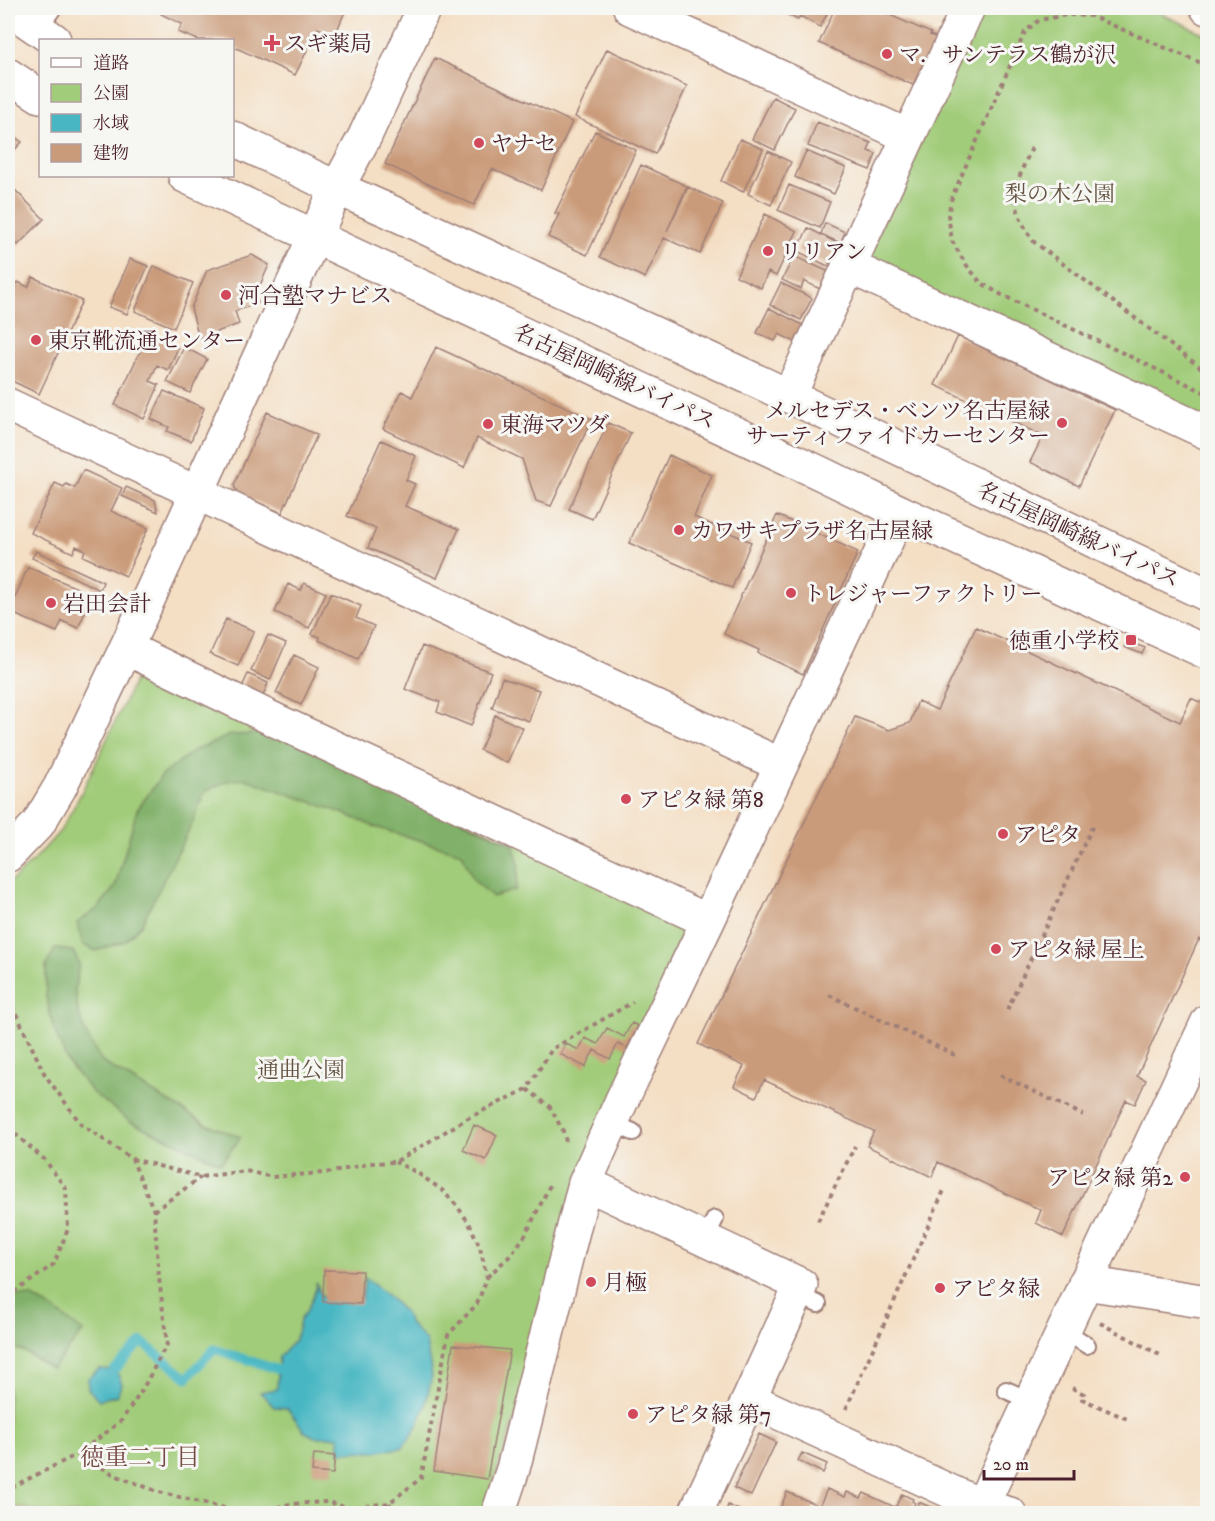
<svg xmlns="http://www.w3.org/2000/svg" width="1215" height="1521" font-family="'IM FELL DW Pica','Noto Serif JP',serif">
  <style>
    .green { fill: #a1cc79; stroke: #767652; stroke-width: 1.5 }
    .forest { fill: #80b069; stroke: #65684a; stroke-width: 1.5 }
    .water { fill: #49b7c3; stroke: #4a6b77; stroke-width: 1.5 }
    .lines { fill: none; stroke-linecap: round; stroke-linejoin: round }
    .stream { stroke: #49b7c3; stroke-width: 9 }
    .building { fill: #ca9b7a }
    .lane-casing { stroke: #9f7f78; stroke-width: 20 }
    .street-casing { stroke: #9f7f78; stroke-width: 36 }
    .secondary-casing { stroke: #9f7f78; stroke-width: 36 }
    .primary-casing { stroke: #9f7f78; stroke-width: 36 }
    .path { stroke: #9f7f78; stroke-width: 4; stroke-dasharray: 4.5 4.5; stroke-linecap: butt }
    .lane { stroke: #fff; stroke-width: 16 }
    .street { stroke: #fff; stroke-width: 33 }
    .secondary { stroke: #fff; stroke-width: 33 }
    .primary { stroke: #fff; stroke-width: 33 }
    .poi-dot { fill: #d1495b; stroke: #f6f6f2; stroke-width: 2 }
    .labels { text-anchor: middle; stroke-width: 6; stroke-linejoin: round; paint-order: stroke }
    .poi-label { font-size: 22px; fill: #4a1f2b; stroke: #f6f6f2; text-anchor: start }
    .park-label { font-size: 22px; fill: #645342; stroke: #f6f6f2 }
    .street-label { font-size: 22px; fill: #4a1f2b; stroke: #f6f6f2 }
    .neighbourhood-label { font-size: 24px; fill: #774a47; stroke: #f6f6f2 }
  </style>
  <rect width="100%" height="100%" fill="#f6f6f2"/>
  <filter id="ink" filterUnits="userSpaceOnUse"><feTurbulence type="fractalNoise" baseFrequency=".0167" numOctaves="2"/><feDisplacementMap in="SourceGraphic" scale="12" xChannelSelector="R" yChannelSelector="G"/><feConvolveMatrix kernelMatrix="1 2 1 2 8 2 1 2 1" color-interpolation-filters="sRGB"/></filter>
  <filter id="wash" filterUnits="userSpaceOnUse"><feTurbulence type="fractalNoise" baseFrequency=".008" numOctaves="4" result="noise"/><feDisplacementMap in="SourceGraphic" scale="24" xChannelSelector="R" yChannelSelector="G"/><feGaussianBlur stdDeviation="1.35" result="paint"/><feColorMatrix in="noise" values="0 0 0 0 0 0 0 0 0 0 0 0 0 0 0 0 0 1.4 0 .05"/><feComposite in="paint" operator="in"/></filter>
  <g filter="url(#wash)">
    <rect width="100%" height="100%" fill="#f4dfc5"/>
    <path class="green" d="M983,8h166l58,27v389l-335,-156 -5,-14z
      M150,674l516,240 15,13 1,17 -200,569 -431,1 -34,-7 -9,-1v-622l27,-25 25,-28 16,-28 14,-28 45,-96z"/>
    <path class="forest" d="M270,730l243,114 6,20 -3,26 -23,7 -19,-17 -12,-27 -87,-26 -35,-15 -94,-33 -19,2 -23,11 -12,32 -51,101 -16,16 -29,10 -13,-6 -6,-22 21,-15 17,-21 22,-77 25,-35 31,-24 38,-16 24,-1z
      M55,949l18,2 6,13 -4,25 3,22 7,21 17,30 104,62 35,13 -20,26 -90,-41 -38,-29 -25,-30 -14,-33 -8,-33v-31z
      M8,1295l25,2 22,13 28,22 -31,37 -27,-17 -17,-6z"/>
    <path class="water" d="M365,1278l21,16 19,19 4,10 17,18 6,35 -7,31 -11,25 -12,16 -24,3 -39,1v-15h-24l-10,-5 -18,-24 -13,-1 -14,-15 17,-3 2,-32 16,-17 6,-22 7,-9 8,-20v-6l6,14 40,1z
      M99,1369l15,1 5,6 3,8 -5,11 -18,5 -11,-11v-11z"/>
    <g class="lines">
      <path class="stream" d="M114,1370l28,-28 45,36 27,-29 65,21"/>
    </g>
    <g id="blocks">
      <path class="building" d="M164,8h178l4,1 -11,26 -17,-7 -23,47 -63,-29v-6h-34l-20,-8 4,-8 -21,-10z
        M774,8h56l-10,19 -20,-11 -2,4z
        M835,8h39l57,25 -1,2 8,3 -14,29 -2,-1 -9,19 -94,-42z
        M607,49l80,37 -32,68 -80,-37z
        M435,58l137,64 -31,68 -49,-21 -18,36 -89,-41z
        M773,97l22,11 -20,42 -23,-11z
        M817,122l54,21 -3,8 8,3 -6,16 -62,-24z
        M595,131l41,19 -49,105 -39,-18 11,-23 -4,-1z
        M8,132l14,10 -14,15z
        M740,139l23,10 -20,43 -22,-11z
        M768,151l23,11 -20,43 -23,-11z
        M806,151l40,17 -12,26 -39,-17z
        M641,165l46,21 -20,45 21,-44 35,16 -23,51 -36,-16 -19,40 -45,-21z
        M8,183l36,36 -26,26 -10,-10z
        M789,185l41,17 -10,26 -42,-18z
        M765,214l32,17 -21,45 -8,-4 -7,16 -25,-12z
        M825,223l20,9 -5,11 -19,-9z
        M808,228l31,16 -11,22 -31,-15z
        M252,255l17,10 -9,20 -7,2 5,16 -23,8 4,13 -40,14 -8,-30 16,-38z
        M794,256l35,16 -9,17 -16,-8 -3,8 -19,-9z
        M130,259l18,7 -21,48 -18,-7z
        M154,266l39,17 -19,45 -39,-17z
        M33,277l49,24 -43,93 -31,-15v-82l2,1 8,-16 10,5z
        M781,283l31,15 -11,22 -31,-15z
        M769,308l34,17 -8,17 -16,-8 -4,7 -18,-8z
        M148,334l30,14 -10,22 -11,-5 -7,16 9,4 -15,34 -29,-14z
        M958,336l157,74 -36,76 -49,-24 13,-26 -108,-51z
        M184,347l23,12 -17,34 -23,-11z
        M436,347l156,72 -41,87 -15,-5 -14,-42 -45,-21 -13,30 -81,-39 19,-38 10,6z
        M164,391l40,17 -13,33 -24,-10 2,-4 -18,-8z
        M267,412l50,23 -35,78 -45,-20 -3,-8z
        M608,423l23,10 -39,86 -23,-10z
        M381,440l35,16 -10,24 9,4 -10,22 54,23 -22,49 -69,-30 8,-19 -29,-13z
        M669,455l43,20 -18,42 57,25 -19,46 -103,-45z
        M83,470l39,18 -11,23 37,17 -22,48 -43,-20 2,-6 -9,-4 -3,7 -42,-20 24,-50 9,4 2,-3 9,4z
        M126,487l29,13 3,12 -36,-16z
        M777,515l81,37 -55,122 -45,-21 1,-3 -35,-16z
        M36,551l67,31 -3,8 -68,-32z
        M28,567l65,28 -15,33 -16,-7 -5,11 -48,-20z
        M304,583l22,10 -17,35 -34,-16 13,-28 13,6z
        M331,593l30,13 -5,12 18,8 -16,33 -39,-19 1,-3 -8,-3z
        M226,619l28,12 -16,35 -28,-12z
        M976,627l204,95 11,-24 17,8v237l-9,-4 -62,137 9,4 -11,24 -9,-4 -63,137 -27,-14 5,-13 -103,-48 -6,15 -65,-31 7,-15 -110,-51 -8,17 -22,-11 10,-20 -46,-22 157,-327 34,13 21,-7 8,-22 19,9z
        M268,635l18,8 -16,37 -19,-9z
        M1127,641l18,7 -3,6 -18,-7z
        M422,646l69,26 -20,54 -34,-14 3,-10 -35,-13z
        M294,655l25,12 -18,38 -25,-12z
        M248,674l20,9 -5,13 -21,-9z
        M502,678l37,12 -10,31 -37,-13z
        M495,715l28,13 -16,35 -27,-13z
        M632,1023l6,3 -11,22 -9,-4 -8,15 -16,-9 -9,17 -25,-13 6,-10 13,6 6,-12 13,6 9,-16 17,9z
        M474,1125l23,10 -11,25 -23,-10z
        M324,1270l38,1 -1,33 -38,-2z
        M453,1345l57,5 -23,129 -53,-8z
        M759,1434l17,8 -25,54 -17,-8z
        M802,1453l25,11 -4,9 -25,-12z
        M314,1454l21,2 -2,18 -21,-2z
        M827,1489l18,8 2,-5 14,6 3,-5 42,19 -1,2h-89z
        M787,1492l28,12 -4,10h-33z
        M902,1494l11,5 -1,2 3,2 -3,7 -4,-2 -2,3 -10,-5z
        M919,1502l20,9 -1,3h-20l1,-2 -4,-1z
        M728,1505l20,9h-23z"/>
    </g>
  </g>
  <g filter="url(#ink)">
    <use href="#blocks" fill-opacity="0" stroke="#9f7f78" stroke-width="1.5"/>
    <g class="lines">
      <defs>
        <path id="lane" d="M38,29l15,-21
          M612,1123l21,9
          M705,1239l10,-20
          M797,1295l21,9
          M1063,1330l24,15
          M1006,1390l25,11"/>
        <path id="street" d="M630,8l278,128
          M1207,8h1
          M848,266l360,167
          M789,396l179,-388
          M8,405l773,360
          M900,512l-192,409 -87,181 -36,81 216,102 -52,114 233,107 28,8
          M126,648l151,73 431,200
          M1085,1283l123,19
          M498,1514l15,-45 72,-286
          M695,1514l54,-115"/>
        <path id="secondary" d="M8,855l30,-31 22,-37 66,-139 71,-155 140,-305 28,-52 59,-128
          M978,1514l230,-493"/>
        <path id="primary" d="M8,8l46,32
          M8,75l32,21
          M232,138l105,50 50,22 402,186 419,199
          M185,176l635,297 80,39 308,141"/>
      </defs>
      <use href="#lane" class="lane-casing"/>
      <use href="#street" class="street-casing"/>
      <use href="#secondary" class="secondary-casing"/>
      <use href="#primary" class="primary-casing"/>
      <path class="path" d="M1208,66l-117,-50 -24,-1 -28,5 -14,12 -73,165 -4,18 4,26 13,22 16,20 21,12 206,99
        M1032,148c-19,38 -24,57 2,94l174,131
        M829,995l128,61
        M8,998l4,7 33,70 36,49 51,35 22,52 5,67 8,66 -26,48 -20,29 -43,33 -70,35v-1
        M1007,1010l87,-187
        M1000,1075l83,40
        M527,1089l23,18 13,24 4,14
        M8,1128l37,32 21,29 2,40 -14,35 -36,26 -10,2
        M132,1159l69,18 45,-6 26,6 61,-5 39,-9 23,-1 73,-44 59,-29 25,-40 81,-47
        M154,1211l47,-34
        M818,1221l37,-75
        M487,1277l24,-22 15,-21 24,-49
        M1100,1323l60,32
        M1072,1388l12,6 -2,5 45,20
        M846,1409l99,-221
        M78,1454l39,22 42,16 90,22
        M389,1503l6,11
        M251,1514l39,-10 38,-2 20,6 41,-5 32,-25 27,-143 29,-31 10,-26 -7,-31 -11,-24 -12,-17 -15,-16 -26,-18 -21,-10"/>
      <use href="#lane" class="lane"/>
      <use href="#street" class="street"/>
      <use href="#secondary" class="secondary"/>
      <use href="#primary" class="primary"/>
    </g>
  </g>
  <g class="poi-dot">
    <path d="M269 34h6v6h6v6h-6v6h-6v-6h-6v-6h6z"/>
    <circle cx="887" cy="54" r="6"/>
    <circle cx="479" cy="143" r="6"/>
    <circle cx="768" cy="251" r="6"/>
    <circle cx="226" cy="295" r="6"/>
    <circle cx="36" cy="340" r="6"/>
    <circle cx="1062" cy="423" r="6"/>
    <circle cx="488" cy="424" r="6"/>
    <circle cx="679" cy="530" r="6"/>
    <circle cx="791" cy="593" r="6"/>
    <circle cx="51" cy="603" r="6"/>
    <rect x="1125" y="634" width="12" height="12" rx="3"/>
    <circle cx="626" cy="799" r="6"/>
    <circle cx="1003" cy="834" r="6"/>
    <circle cx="996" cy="949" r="6"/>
    <circle cx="1185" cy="1177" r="6"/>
    <circle cx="591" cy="1282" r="6"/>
    <circle cx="940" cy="1288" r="6"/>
    <circle cx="633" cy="1414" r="6"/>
  </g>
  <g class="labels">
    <g class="poi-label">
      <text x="284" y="51">スギ薬局</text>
      <text x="899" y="62">マ．サンテラス鶴が沢</text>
      <text x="491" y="151">ヤナセ</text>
      <text x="780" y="259">リリアン</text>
      <text x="238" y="303">河合塾マナビス</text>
      <text x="48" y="348">東京靴流通センター</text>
      <text x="1050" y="418" text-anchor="end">メルセデス・ベンツ名古屋緑<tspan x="1050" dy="25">サーティファイドカーセンター</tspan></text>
      <text x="500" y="432">東海マツダ</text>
      <text x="691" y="538">カワサキプラザ名古屋緑</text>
      <text x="803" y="601">トレジャーファクトリー</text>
      <text x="63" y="611">岩田会計</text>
      <text x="1119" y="648" text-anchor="end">徳重小学校</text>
      <text x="638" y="807">アピタ緑 第8</text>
      <text x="1015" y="842">アピタ</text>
      <text x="1008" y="957">アピタ緑 屋上</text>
      <text x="1173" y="1185" text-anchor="end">アピタ緑 第2</text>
      <text x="603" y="1290">月極</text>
      <text x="952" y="1296">アピタ緑</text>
      <text x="645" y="1422">アピタ緑 第7</text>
    </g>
    <g class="park-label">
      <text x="1060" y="201">梨の木公園</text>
      <text x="301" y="1077">通曲公園</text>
    </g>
    <g class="street-label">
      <text transform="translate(615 376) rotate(25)" y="8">名古屋岡崎線バイパス</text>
      <text transform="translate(1079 534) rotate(25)" y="8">名古屋岡崎線バイパス</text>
    </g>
    <g class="neighbourhood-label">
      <text x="140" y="1465">徳重二丁目</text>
    </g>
  </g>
  <rect width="1215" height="1521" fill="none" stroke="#f6f6f2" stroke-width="30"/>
  <rect x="39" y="39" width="195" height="138" fill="#f6f6f2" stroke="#b1a0a2" stroke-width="1.5"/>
  <rect x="51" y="58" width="30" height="9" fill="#ffffff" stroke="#b1a0a2" stroke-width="1.5"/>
  <text x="93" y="69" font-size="18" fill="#4a1f2b">道路</text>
  <rect x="51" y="84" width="30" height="18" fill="#a1cc79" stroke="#b1a0a2" stroke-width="1.5"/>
  <text x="93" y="99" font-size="18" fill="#4a1f2b">公園</text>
  <rect x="51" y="114" width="30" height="18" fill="#49b7c3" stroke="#b1a0a2" stroke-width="1.5"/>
  <text x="93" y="129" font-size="18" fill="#4a1f2b">水域</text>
  <rect x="51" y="144" width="30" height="18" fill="#ca9b7a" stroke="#b1a0a2" stroke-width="1.5"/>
  <text x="93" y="159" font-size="18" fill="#4a1f2b">建物</text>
  <path d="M984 1470v9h90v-9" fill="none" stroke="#4a1f2b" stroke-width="3"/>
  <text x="993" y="1470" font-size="18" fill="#4a1f2b" stroke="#f6f6f2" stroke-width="4.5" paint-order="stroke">20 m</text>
</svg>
